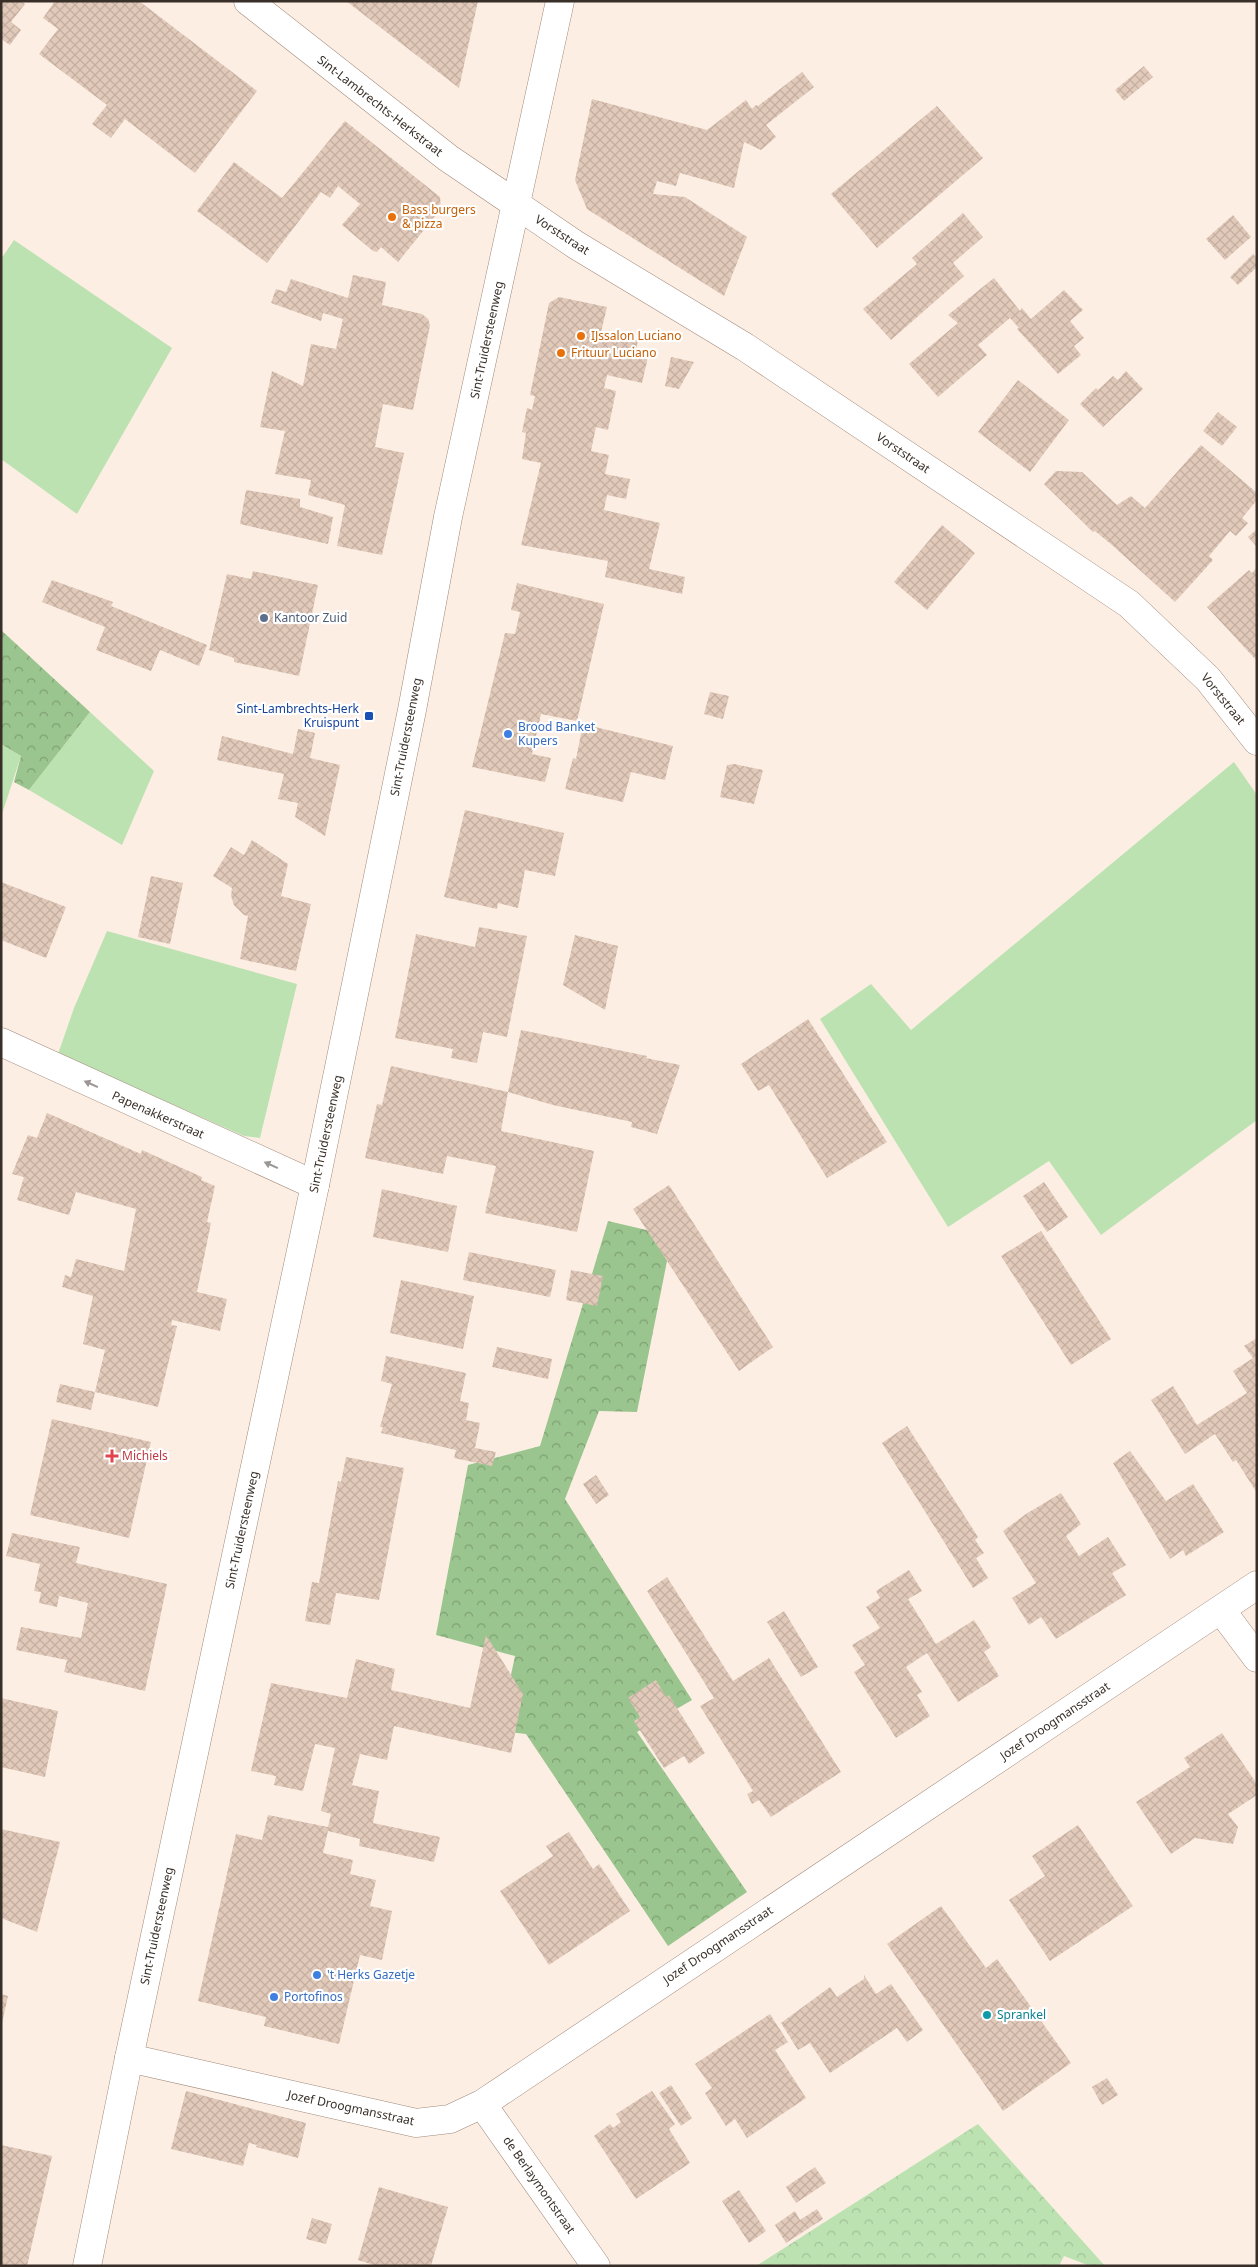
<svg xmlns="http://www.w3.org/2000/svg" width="1258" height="2267" font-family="'Noto Sans',sans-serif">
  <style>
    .grass { fill: #bce2b1 }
    .forest { fill: url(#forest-crowns) }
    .park { fill: url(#park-crowns) }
    .building { fill: url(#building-cross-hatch) }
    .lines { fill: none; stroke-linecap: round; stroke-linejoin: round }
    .street-casing { stroke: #a18a7b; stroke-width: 29 }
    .secondary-casing { stroke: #a18a7b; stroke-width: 29 }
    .street { stroke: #fff; stroke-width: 28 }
    .secondary { stroke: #fff; stroke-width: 28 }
    .oneway { fill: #9c9794 }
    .food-dot { fill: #e8710a; stroke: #fff; stroke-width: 2 }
    .service-dot { fill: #5c6f8a; stroke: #fff; stroke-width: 2 }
    .transit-dot { fill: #1a4fb4; stroke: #fff; stroke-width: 2 }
    .shop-dot { fill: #3f7fe0; stroke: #fff; stroke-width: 2 }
    .health-dot { fill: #e0444e; stroke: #fff; stroke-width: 2 }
    .culture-dot { fill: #0f9aa8; stroke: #fff; stroke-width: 2 }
    .labels { text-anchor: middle; stroke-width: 4.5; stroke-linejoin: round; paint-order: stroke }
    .street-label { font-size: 12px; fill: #382f28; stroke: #fff }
    .food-label { font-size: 12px; fill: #c56008; stroke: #fff; text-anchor: start }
    .service-label { font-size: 12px; fill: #4e5e75; stroke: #fff; text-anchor: start }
    .transit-label { font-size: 12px; fill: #164399; stroke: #fff; text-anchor: end }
    .shop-label { font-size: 12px; fill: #366cbe; stroke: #fff; text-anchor: start }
    .health-label { font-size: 12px; fill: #be3a42; stroke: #fff; text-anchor: start }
    .culture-label { font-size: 12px; fill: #0d838f; stroke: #fff; text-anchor: start }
  </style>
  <defs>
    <pattern id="forest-crowns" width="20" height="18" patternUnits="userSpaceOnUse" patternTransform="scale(1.25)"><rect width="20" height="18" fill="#9ac58e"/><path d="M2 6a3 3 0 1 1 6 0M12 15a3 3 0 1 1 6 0" fill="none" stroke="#7fa074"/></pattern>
    <pattern id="park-crowns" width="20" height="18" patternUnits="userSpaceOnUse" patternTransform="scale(1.25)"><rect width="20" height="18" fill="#bce2b1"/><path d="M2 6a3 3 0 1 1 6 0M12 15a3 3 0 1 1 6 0" fill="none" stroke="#a2c298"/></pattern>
    <pattern id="building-cross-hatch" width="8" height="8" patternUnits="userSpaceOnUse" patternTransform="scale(1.25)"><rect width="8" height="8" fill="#e2caba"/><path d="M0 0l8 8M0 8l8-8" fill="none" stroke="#c3aea0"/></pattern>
  </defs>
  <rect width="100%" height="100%" fill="#fdeee4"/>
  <path class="grass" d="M14,240l158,108 -95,166 -76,-55v-200z
    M90,712l64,59 -32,74 -93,-55z
    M1,744l20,12 -20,61z
    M1234,762l23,33v325l-156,115 -52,-74 -101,66 -128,-208 51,-35 40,46z
    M107,931l190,53 -37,154 -16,-2 -186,-82 16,-46z"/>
  <path class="forest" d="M1,630l89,82 -61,78 -15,-8 7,-26 -20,-12z
    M608,1221l64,15 -35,176 -38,-1 -34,88 127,201 -55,32 110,160 -79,54 -142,-212 -27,-3 16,-75 -79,-21 32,-170 72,-19z"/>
  <path class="park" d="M978,2124l127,142h-15l-26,-10 -5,10h-303z"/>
  <path class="building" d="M1,1h19l5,3 -14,18 10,8 -11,15 -9,-6z
    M55,1h84l118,90 -62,82 -70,-54 -14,19 -19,-14 15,-19 -68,-51 19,-25 -15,-11z
    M346,1h132l-19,87z
    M1144,66l9,11 -29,24 -9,-11z
    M802,72l12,15 -48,38 10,12 -15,13 -17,-8 -10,46 -54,-15 -4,13 -19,-5 -4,13 32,3 62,40 -23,59 -137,-87 -12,-29 17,-81 115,31 39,-30 6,9 4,-4 2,1z
    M937,106l46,52 -106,90 -46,-54z
    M345,121l95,76 1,12 -43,53 -17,-15 -4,5 -4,-1 -31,-26 18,-21 -22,-18 -8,12 -9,-6 -54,71 -70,-52 37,-49 48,36z
    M963,213l20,24 -30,26 11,13 -73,64 -28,-31 54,-45 -5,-6z
    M1233,215l18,22 -26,23 -19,-21z
    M1253,254l4,4v9l-19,18 -8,-8z
    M353,275l33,7 -4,23 40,9 6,5 2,6 -17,85 -30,-6 -8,43 29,6 -22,102 -45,-9 8,-41 -37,-10 3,-15 -36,-6 10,-43 -25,-4 12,-56 31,15 8,-42 25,5 7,-30 -20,-6 -2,8 -50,-18 5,-14 10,3 5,-13 57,19z
    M994,278l26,33 2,-3 9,11 33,-29 19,20 -13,11 14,17 -10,8 7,9 -23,19 -41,-45 2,-1 -9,-10 -32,27 9,10 -49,42 -29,-33 49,-41 -10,-8z
    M559,297l48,10 -6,25 37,8 -2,11 13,2 -7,30 -35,-8 -3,13 12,3 -8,39 -12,-3 -5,24 18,4 -4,19 25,5 -4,20 -19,-4 -3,15 56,13 -11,46 36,8 -3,17 -77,-17 3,-16 -87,-16 20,-82 -19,-4 4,-26 -4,-1 5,-24 5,2 3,-14 -5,-1 19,-92z
    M671,357l23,5 -15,27 -14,-3z
    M1126,371l17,18 -40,38 -23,-23 16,-16 2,2 15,-14 5,4z
    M1018,380l51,40 -39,52 -52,-40z
    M1218,412l19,15 -15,19 -19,-15z
    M1201,445l56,48v7l-15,18 6,5 -12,13 -6,-5 -21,25 4,4 -38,42 -63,-57 -17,-14 -2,1 -49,-48 12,-13 26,1 35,33 14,-9 14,12z
    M246,490l54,9v8l33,10 -5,27 -88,-20z
    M942,525l33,28 -48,57 -33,-28z
    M1257,529v18l-9,-10z
    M1257,567v94l-50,-54 42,-37 3,3z
    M253,571l65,14 -19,91 -65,-14v-4l-25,-8 18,-76 24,5z
    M52,580l61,22 -2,4 96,39 -8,21 -39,-16 -9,21 -55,-21 9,-23 -63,-25z
    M517,583l87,21 -27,117 -36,-7 -9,40 19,4 -6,24 -73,-15 33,-134 10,1 5,-22 -9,-2z
    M710,692l19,4 -6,23 -19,-5z
    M583,724l90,22 -8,34 -34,-8 -8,30 -58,-13 8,-31 3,1z
    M298,729l17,4 -5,25 30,7 -15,71 -30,-19 3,-14 -20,-4 6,-25 -67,-14 5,-24 71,18z
    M734,764l29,6 -9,34 -34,-7 7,-32z
    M465,810l99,23 -9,43 -30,-6 -7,38 -20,-5 -1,6 -53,-12z
    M252,840l36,24 -7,32 30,8 -15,67 -56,-12 8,-43 -4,-1 -10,-10 -3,-9 1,-8 -19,-12 18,-29 13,8z
    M151,876l32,7 -13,61 -32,-7z
    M1,882l65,25 -20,51 -45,-18z
    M479,927l48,9 -20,101 -24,-5 -6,31 -26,-5 2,-9 -58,-11 21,-104 59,13z
    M575,935l43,11 -13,64 -42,-25z
    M808,1019l79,123 -60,36 -58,-93 -11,6 -17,-27z
    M521,1030l126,26 -1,2 34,7 -23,69 -26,-7 1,-5 -79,-17 -45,-13z
    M391,1066l117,26 -7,39 93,20 -17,81 -92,-19 11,-47 -49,-10 -4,18 -78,-16 12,-54 5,1z
    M47,1113l94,41 1,-4 60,27 -1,3 14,6 -8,36 4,1 -14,69 30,7 -7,32 -48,-11 -1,5 6,1 -19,81 -63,-15 10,-42 -22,-6 10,-48 -31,-9 3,-12 6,2 5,-18 48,12 12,-62 -60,-17 -7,23 -52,-15 7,-23 -12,-3 16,-39 9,3z
    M1044,1182l24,35 -21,15 -24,-36z
    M669,1185l104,162 -34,24 -106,-162z
    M382,1189l75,17 -9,46 -75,-15z
    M1041,1231l70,108 -40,26 -70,-109z
    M469,1252l87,18 -6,27 -87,-17z
    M571,1270l32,6 -6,30 -31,-6z
    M401,1280l73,16 -11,53 -73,-16z
    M1257,1338v155l-21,-33 -3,2 -18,-28 -30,20 -34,-54 22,-14 24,39 50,-32 -14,-22 20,-13 -9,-12z
    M497,1347l55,12 -4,20 -56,-12z
    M386,1356l80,17 -6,28 9,2 -3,17 14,3 -5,25 21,4 -4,14 -38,-8 2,-8 -75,-17 2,-6h-3l12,-43 -11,-3z
    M60,1384l35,8 -4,18 -35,-8z
    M52,1419l99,23 -22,96 -99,-23z
    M907,1426l71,111 -3,3 9,13 -8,5 12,20 -15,10 -91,-145z
    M1130,1451l36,50 27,-17 31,48 -38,24 -3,-6 -13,9 -57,-96z
    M346,1457l58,11 -25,132 -43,-7 -6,32 -25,-4 7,-39 7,1 19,-102 3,1z
    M596,1475l13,20 -13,9 -13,-20z
    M1061,1493l20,31 -15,12 13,20 29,-19 18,28 -14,8 14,22 -70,44 -15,-22 -12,8 -17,-27 24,-15 -33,-52 23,-17z
    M12,1533l68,14 -4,16 91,21 -22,107 -81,-19 3,-12 -51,-10 5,-23 60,11 7,-35 -29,-7 -2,11 -18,-4 2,-11 -7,-1 6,-27 -34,-8z
    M909,1570l13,21 -14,8 28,45 38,-24 17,27 -7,5 15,24 -41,26 -31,-49 -21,14 16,25 -5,3 13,21 -34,22 -42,-66 11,-7 -13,-20 28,-17 -14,-21 14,-9 -4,-7z
    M667,1577l66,104 36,-23 72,114 -70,45 -12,-17 -7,4 -5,-10 6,-3 -53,-85 14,-8 -67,-107z
    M784,1611l34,56 -17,10 -34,-55z
    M486,1635l37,59 -12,59 -117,-27 -7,34 -27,-6 -8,31 27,6 -6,32 67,14 -6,25 -75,-16 1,-7 -32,-8 -5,22 30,7 -3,14 26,6 -6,26 22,5 -10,49 -22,-5 -21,89 -75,-18 2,-9 -68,-16 38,-167 26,6 6,-25 60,12 3,-13 -10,-3 14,-63 -20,-4 -12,47 -29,-6 2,-9 -25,-5 20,-88 76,15 9,-39 39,10 -4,21 79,18z
    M656,1680l10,17 3,-2 36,58 -16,11 -5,-8 -20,12 -30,-47 6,-4 -12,-19z
    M1,1698l57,13 -13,66 -44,-10z
    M1222,1733l35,51v11l-29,19 10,13 -5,17 -38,-6 -24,16 -35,-52 54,-35 -6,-9z
    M1078,1825l55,81 -83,55 -41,-61 36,-24 -13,-20z
    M1,1829l59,13 -23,90 -36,-14z
    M569,1832l24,37 6,-5 31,47 -81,54 -49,-74 53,-35 -7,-10z
    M941,1906l45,62 11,-9 74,104 -68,48 -116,-167z
    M864,1975l12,19 15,-10 32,46 -16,12 -10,-14 -67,45 -20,-30 -12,7 -17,-27 49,-36 7,10 27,-18z
    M1,1994l7,2 -6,27h-1z
    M770,2014l18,28 -13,8 31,48 -59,40 -12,-19 -9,7 -21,-33 7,-5 -17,-24z
    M1107,2078l11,17 -16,10 -10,-18z
    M671,2085l21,33 -11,8 -22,-33z
    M186,2091l120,32 -8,35 -42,-11 1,-2 -8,-2 -6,23 -72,-17z
    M652,2091l23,33 -6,5 21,34 -54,36 -42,-63 16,-12 3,4 8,-6 -5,-8z
    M1,2145l51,11 -25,110h-26z
    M815,2167l11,16 -30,20 -10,-16z
    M379,2187l69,20 -17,59h-54l-19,-6z
    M739,2190l27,41 -17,12 -27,-42z
    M817,2209l6,10 -37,24 -11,-18 20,-14 5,9z
    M312,2218l20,6 -6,20 -20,-5z"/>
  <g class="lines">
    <defs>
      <path id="street" d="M1,1042l314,143
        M1221,1610l36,48
        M129,2058l287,65 34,-4 32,-15 775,-519
        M482,2104l114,162"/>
      <path id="secondary" d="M248,1l200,157 128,87 169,102 384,257 79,75 49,62
        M87,2266l42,-208 186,-873 97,-475 36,-193 112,-516"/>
    </defs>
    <use href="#street" class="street-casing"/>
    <use href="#secondary" class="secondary-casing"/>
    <use href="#street" class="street"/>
    <use href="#secondary" class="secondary"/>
  </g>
  <defs><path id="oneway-solid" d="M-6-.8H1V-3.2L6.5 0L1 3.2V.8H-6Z" transform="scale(1.25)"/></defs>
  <g class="oneway">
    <use href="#oneway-solid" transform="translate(91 1084) rotate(-156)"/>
    <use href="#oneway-solid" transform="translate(271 1165) rotate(-156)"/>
  </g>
  <g class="food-dot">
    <circle cx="392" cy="217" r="5"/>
    <circle cx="581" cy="336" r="5"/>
    <circle cx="561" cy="353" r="5"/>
  </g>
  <circle class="service-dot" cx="264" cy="618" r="5"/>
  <rect class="transit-dot" x="364" y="711" width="10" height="10" rx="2.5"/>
  <g class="shop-dot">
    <circle cx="508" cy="734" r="5"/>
    <circle cx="317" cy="1975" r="5"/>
    <circle cx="274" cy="1997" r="5"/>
  </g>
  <path class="health-dot" d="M109.5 1448.5h5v5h5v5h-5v5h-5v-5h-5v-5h5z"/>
  <circle class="culture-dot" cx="987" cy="2015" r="5"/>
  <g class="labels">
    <g class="street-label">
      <text transform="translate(380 106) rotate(38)" y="4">Sint-Lambrechts-Herkstraat</text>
      <text transform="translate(562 235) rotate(33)" y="4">Vorststraat</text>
      <text transform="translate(487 340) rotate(-78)" y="4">Sint-Truidersteenweg</text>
      <text transform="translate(903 453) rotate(34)" y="4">Vorststraat</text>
      <text transform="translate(1223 699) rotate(51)" y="4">Vorststraat</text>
      <text transform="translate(406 737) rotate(-79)" y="4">Sint-Truidersteenweg</text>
      <text transform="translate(158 1115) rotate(24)" y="4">Papenakkerstraat</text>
      <text transform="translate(326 1134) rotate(-78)" y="4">Sint-Truidersteenweg</text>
      <text transform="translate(242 1530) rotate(-78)" y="4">Sint-Truidersteenweg</text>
      <text transform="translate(1055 1721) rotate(-34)" y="4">Jozef Droogmansstraat</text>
      <text transform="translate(157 1926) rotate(-78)" y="4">Sint-Truidersteenweg</text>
      <text transform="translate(718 1945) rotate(-34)" y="4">Jozef Droogmansstraat</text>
      <text transform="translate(351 2108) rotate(12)" y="4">Jozef Droogmansstraat</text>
      <text transform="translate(539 2185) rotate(55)" y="4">de Berlaymontstraat</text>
    </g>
    <g class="food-label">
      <text x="402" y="214">Bass burgers<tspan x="402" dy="14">&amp; pizza</tspan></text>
      <text x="591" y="340">IJssalon Luciano</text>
      <text x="571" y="357">Frituur Luciano</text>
    </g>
    <g class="service-label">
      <text x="274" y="622">Kantoor Zuid</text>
    </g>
    <g class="transit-label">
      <text x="359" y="713">Sint-Lambrechts-Herk<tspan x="359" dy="14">Kruispunt</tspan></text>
    </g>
    <g class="shop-label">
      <text x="518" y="731">Brood Banket<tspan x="518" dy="14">Kupers</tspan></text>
      <text x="327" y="1979">'t Herks Gazetje</text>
      <text x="284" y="2001">Portofinos</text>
    </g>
    <g class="health-label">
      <text x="122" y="1460">Michiels</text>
    </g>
    <g class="culture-label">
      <text x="997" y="2019">Sprankel</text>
    </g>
  </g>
  <rect width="1258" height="2267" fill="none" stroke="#382f28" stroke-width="5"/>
</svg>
